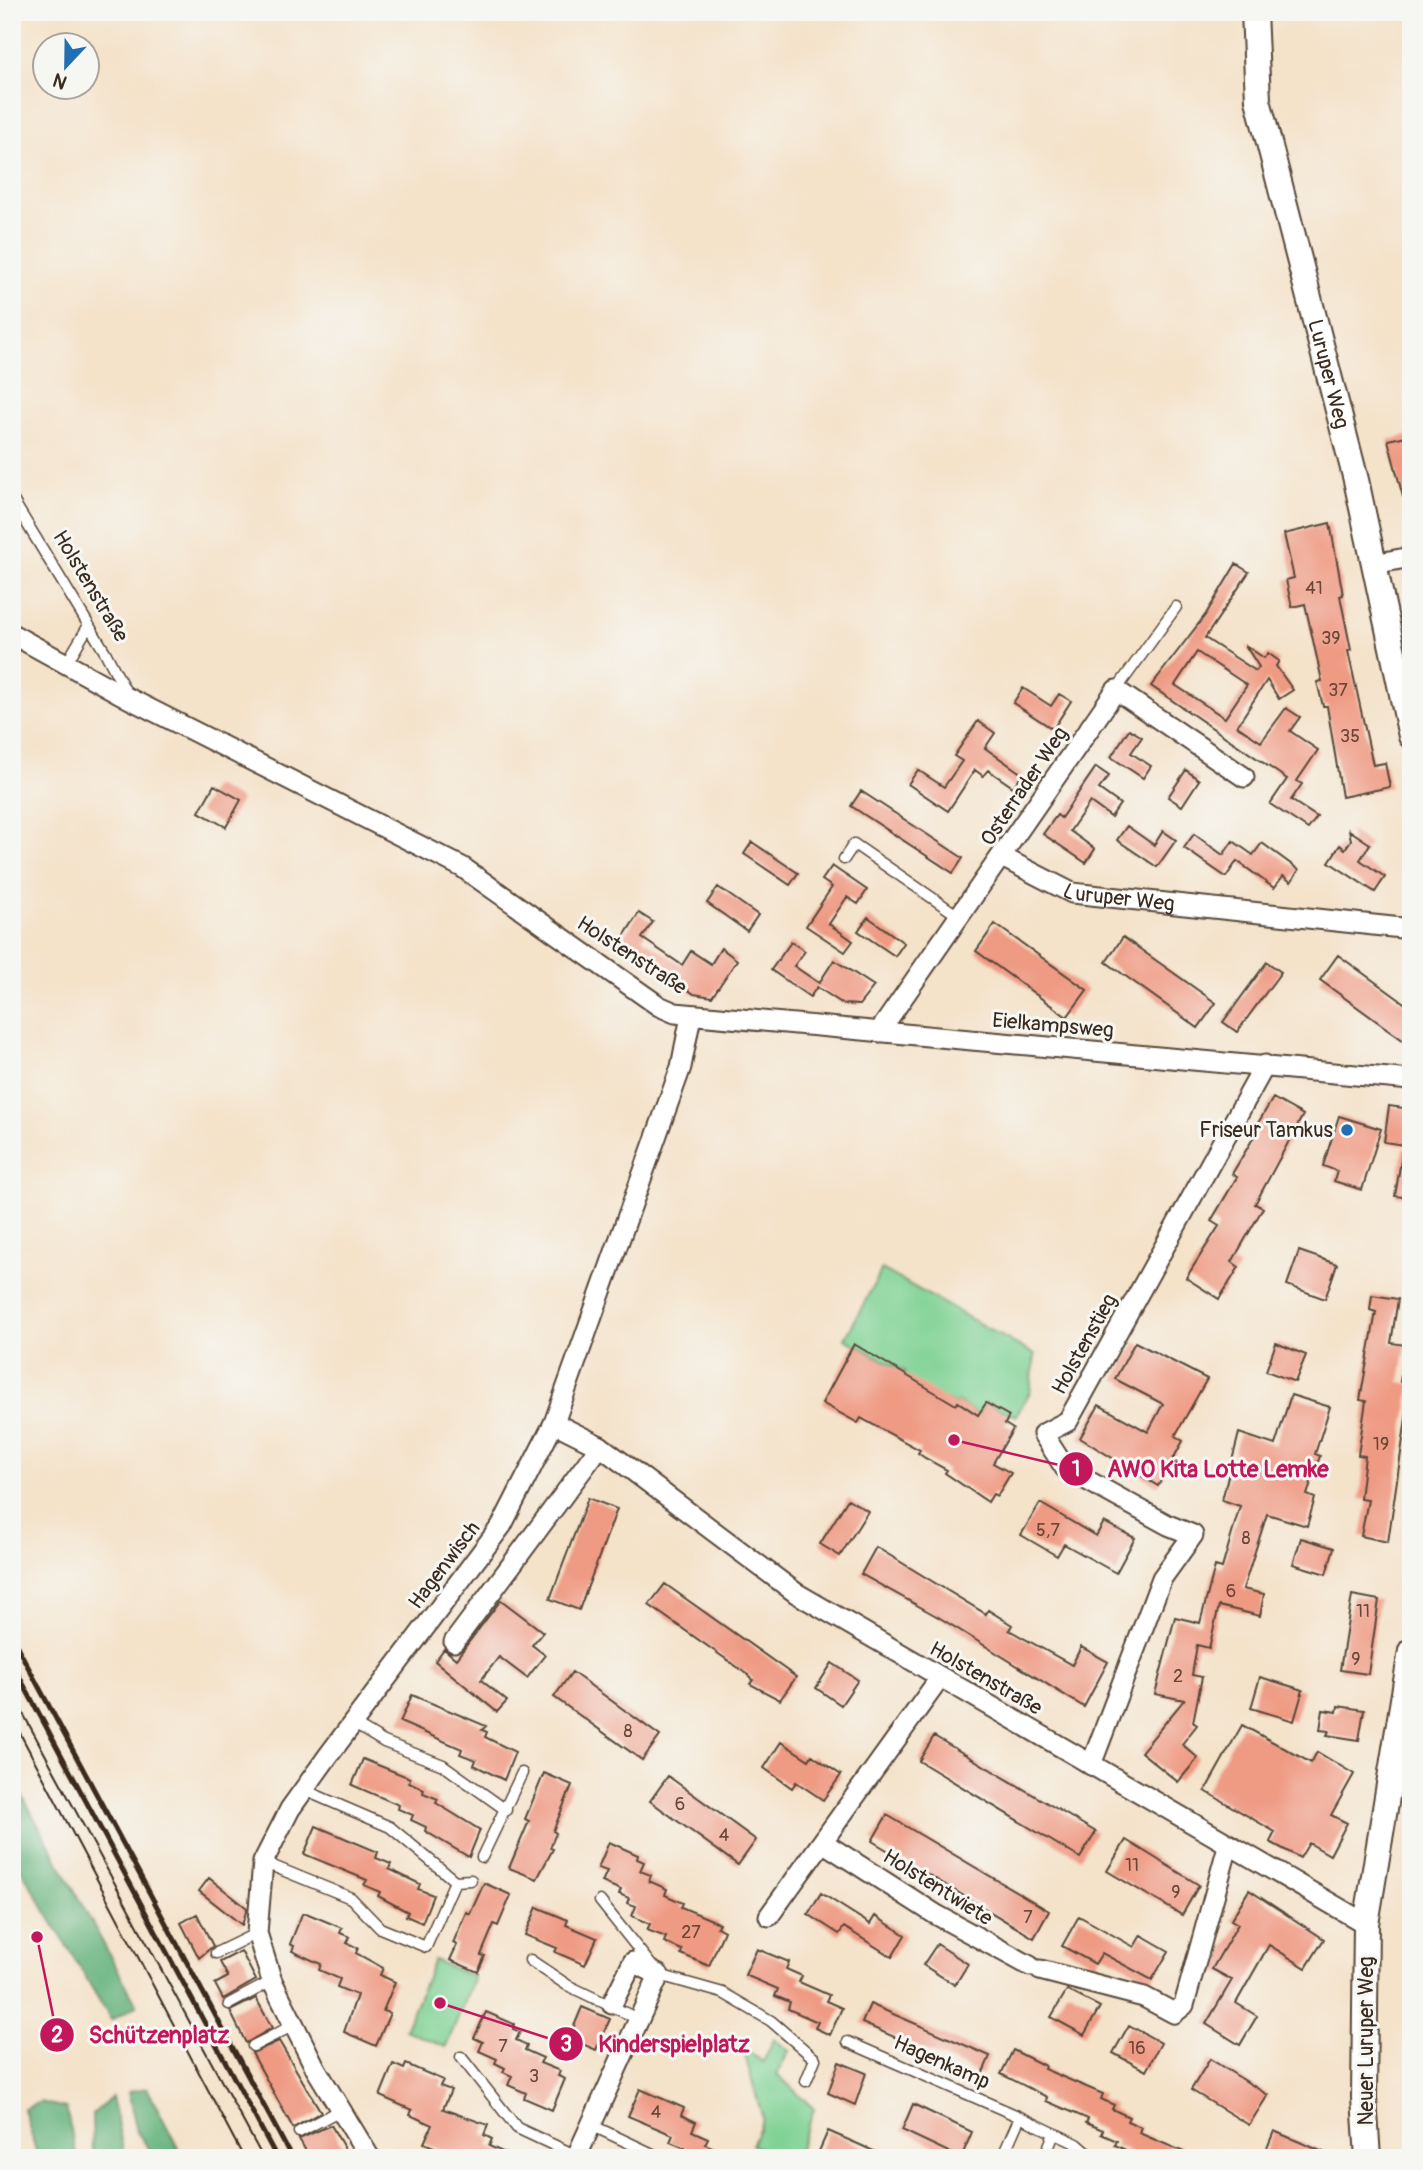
<svg xmlns="http://www.w3.org/2000/svg" width="1423" height="2170" font-family="Pangolin,sans-serif">
  <style>
    .green { fill: #80d294; stroke: #5e7e59; stroke-width: 2 }
    .forest { fill: #68b47e; stroke: #526f4e; stroke-width: 2 }
    .building { fill: #ef9a83; fill-rule: evenodd }
    .lines { fill: none; stroke-linecap: round; stroke-linejoin: round }
    .service-casing { stroke: #574638; stroke-width: 13 }
    .minor-casing { stroke: #574638; stroke-width: 23 }
    .tertiary-casing { stroke: #574638; stroke-width: 28 }
    .service { stroke: #fff; stroke-width: 10 }
    .minor { stroke: #fff; stroke-width: 19 }
    .tertiary { stroke: #fff; stroke-width: 24 }
    .tram { stroke: #3b2a1e; stroke-width: 2 }
    .rail { stroke: #3b2a1e; stroke-width: 5 }
    .poi-dot { fill: #1f6fb2; stroke: #f6f6f2; stroke-width: 2.5 }
    .labels { text-anchor: middle; stroke-width: 6; stroke-linejoin: round; paint-order: stroke }
    .number-label { font-size: 18px; fill: #684637 }
    .street-label { font-size: 21px; fill: #3b2a1e; stroke: #f6f6f2 }
    .poi-label { font-size: 21px; fill: #3b2a1e; stroke: #f6f6f2; text-anchor: end }
    .leader { fill: none; stroke: #c2185b; stroke-width: 2.5 }
    .callout-dot { fill: #c2185b; stroke: #f6f6f2; stroke-width: 2.5 }
    .mark-label { font-size: 21px; text-anchor: middle; font-weight: bold; fill: #fff }
    .callout-label { font-size: 23px; text-anchor: middle; font-weight: bold; fill: #c2185b; stroke: #f6f6f2; stroke-width: 6; stroke-linejoin: round; paint-order: stroke }
  </style>
  <rect width="100%" height="100%" fill="#f6f6f2"/>
  <filter id="ink" filterUnits="userSpaceOnUse"><feTurbulence type="fractalNoise" baseFrequency=".0143" numOctaves="2"/><feDisplacementMap in="SourceGraphic" scale="14" xChannelSelector="R" yChannelSelector="G"/><feConvolveMatrix kernelMatrix="1 2 1 2 8 2 1 2 1" color-interpolation-filters="sRGB"/></filter>
  <filter id="wash" filterUnits="userSpaceOnUse"><feTurbulence type="fractalNoise" baseFrequency=".00686" numOctaves="4" result="noise"/><feDisplacementMap in="SourceGraphic" scale="28" xChannelSelector="R" yChannelSelector="G"/><feGaussianBlur stdDeviation="1.57" result="paint"/><feColorMatrix in="noise" values="0 0 0 0 0 0 0 0 0 0 0 0 0 0 0 0 0 1.4 0 .05"/><feComposite in="paint" operator="in"/></filter>
  <g filter="url(#wash)">
    <rect width="100%" height="100%" fill="#f4e2c9"/>
    <path class="green" d="M882,1269l153,86 -5,37 -14,24 -30,-13 -8,12 -20,-13 -2,3 -53,-27 2,-6 -60,-33z
      M434,1960l40,17 -28,70 -41,-17z
      M774,2039l15,12 -12,23 37,35 -18,49h-15l-29,-13 11,-26 -20,-71 20,14z"/>
    <path class="forest" d="M12,1777l125,228 -26,15 -99,-166z
      M147,2088l36,70h-27l-19,-26 -9,-40z
      M112,2097l13,61h-32l-1,-43z
      M40,2102l26,6 11,50h-39l-14,-49z"/>
    <g id="blocks">
      <path class="building" d="M1411,435v61l-8,1 -15,-57z
        M1330,523l13,72 -3,1 11,54 -3,1 25,114 12,-2 5,24 -48,10 -15,-91h-4l-6,-24 5,-1 -17,-77 -13,3 -6,-27 8,-2 -10,-44z
        M1236,564l13,8 -44,66 51,33 3,-4 -14,-22 19,13 4,-5 11,8 -3,5 17,24 -14,9 -12,-19 -30,46 24,16 25,-34 14,9 -10,14 28,19 -21,31 5,3 -11,16 26,17 -9,12 -38,-25 17,-25 -136,-93 55,-72zM1197,652l50,33 -22,33 -50,-33z
        M1023,688l28,18 8,-12 12,7 -18,28 -40,-26z
        M978,721l17,12 -10,15 37,26 -9,13 -25,-17 -5,6 -8,-6 -27,41 -40,-27 10,-14 26,17 18,-26 -8,-5z
        M1129,729l13,8 -11,16 20,13 -8,12 -32,-21z
        M1096,767l13,9 -10,13 21,15 -9,13 -21,-15 -20,29 25,18 -9,14 -43,-29 14,-19 4,3z
        M1186,770l13,10 -17,26 -14,-9z
        M214,785l27,15 -15,27 -27,-15z
        M861,791l102,67 -10,15 -102,-67z
        M1127,826l27,19 9,-14 13,9 -19,27 -40,-27z
        M1349,830l21,14 -10,16 25,17 -10,15 -46,-30 11,-17 5,4 6,-9z
        M1194,834l29,21 10,-14 20,14 9,-12 37,27 -8,12 -8,-6 -9,12 -37,-27 -11,16 -42,-29z
        M752,842l46,31 -8,12 -46,-31z
        M832,866l35,24 -9,14 -11,-7 -18,27 24,17 -8,11 -39,-26 26,-39 -10,-7z
        M718,887l40,28 -11,16 -40,-28z
        M639,913l14,9 -11,16 40,27 9,-14 20,13 10,-16 16,12 -25,37 -18,-3 -74,-52z
        M868,917l36,26 -9,13 -37,-25z
        M995,924l92,66 -20,27 -91,-66z
        M1123,937l93,66 -18,25 -92,-66z
        M791,942l14,9 -11,15 25,17 15,-23 40,26 -15,19 -16,-1 -26,-17 -7,10 -39,-27z
        M1338,955l73,53v38l-91,-66z
        M1267,962l14,10 -44,60 -14,-10z
        M1273,1098l30,17 -48,89 8,4 -31,54 7,5 -20,32 -33,-21 33,-52 -8,-5 26,-44 -5,-3 26,-44 -3,-2z
        M1389,1106l22,3v37l-27,-4z
        M1339,1116l42,13 -19,61 -28,-9 3,-10 -14,-5z
        M1403,1148l8,1v49l-16,-2z
        M1299,1251l38,13 -12,35 -38,-14z
        M1372,1295l26,4 -7,44 15,2 -6,37 11,2 -23,158 -27,-6 7,-36 -8,-1 5,-43 -7,-1 8,-54 -6,-1 16,-88 -6,-2z
        M1135,1342l72,37 -32,57 8,5 -25,45 -78,-48 19,-33 49,27 15,-28 -48,-25z
        M1276,1343l30,12 -11,27 -29,-11z
        M854,1344l102,61 2,-3 20,13 8,-12 23,13 -4,8 8,5 -20,34 18,10 -14,23 -4,-2 -5,8 -43,-29 2,-3 -22,-12 -7,-5 2,-3 -59,-32 -3,5 -36,-20z
        M1291,1395l39,12 -15,47 5,2 -13,39 8,3 -8,28 -40,-12 -24,75 21,5 -4,22 -41,-10 -10,42 -12,-3 -5,30 10,2 -9,45 4,3 -15,19 16,14 -20,24 -37,-30 43,-52 -29,-6 20,-77 25,6 15,-57 7,2 18,-62 -18,-6 17,-67 36,12z
        M588,1498l29,11 -38,101 -29,-11z
        M848,1499l20,12 -28,45 -20,-12z
        M1040,1503l56,33 8,-14 31,16 -19,35 -52,-29 -7,12 -36,-21z
        M1301,1538l33,10 -8,26 -33,-10z
        M876,1547l110,67 2,-4 24,15 -3,5 63,35 9,-18 27,15 -24,45 -144,-89 -79,-44z
        M665,1584l131,93 -16,23 -30,-16 3,-4 -3,-4 -101,-71z
        M1352,1595l27,5 -11,74 -28,-4z
        M501,1600l42,32 -11,13 13,10 -18,23 -28,-21 -18,23 26,21 -10,11 -62,-51 9,-12 12,10z
        M832,1663l26,17 -17,25 -25,-17z
        M572,1672l88,64 -18,24 -88,-63z
        M1260,1677l43,13 -9,31 -43,-13z
        M412,1695l74,31 -4,4 5,2 -2,5 30,15 -11,28 -30,-15 2,-5 -16,-6 2,-5 -62,-27z
        M1338,1706l26,4 -5,30 -32,-5 2,-4 -9,-1 3,-20 14,2z
        M1242,1725l69,38 6,-11 37,22 -23,41 16,8 -17,32 -21,-12 -9,15 -30,-16 5,-10 -70,-41z
        M934,1736l162,96 -16,26 -161,-97z
        M781,1742l28,18 3,-5 29,20 -18,25 -27,-18 -4,6 -28,-20z
        M363,1759l47,19 -1,4 15,7 -1,4 15,6 -2,4 44,27 -11,27 -44,-26 1,-4 -15,-7 2,-5 -15,-6 1,-4 -47,-20z
        M544,1773l28,12 -19,46 3,2 -6,15 3,1 -16,30 -28,-11 20,-47 -4,-2z
        M668,1776l88,64 -18,25 -88,-64z
        M887,1815l162,96 -15,27 -162,-97z
        M316,1826l62,26 -2,6 15,6 -2,5 31,15 -2,5 15,6 -11,28 -16,-7 2,-4 -30,-16 2,-4 -16,-7 3,-5 -63,-26z
        M1126,1840l73,45 -17,30 -75,-44z
        M609,1842l29,13 -1,4 7,3 -4,9 11,4 -2,6 18,8 -2,6 18,8 -2,4 38,16 -2,4 7,4 -15,35 -28,-12 1,-4 -18,-8 2,-5 -19,-7 3,-6 -18,-8 4,-10 -9,-3 2,-5 -10,-4 2,-4 -19,-8 5,-11 -9,-3z
        M209,1878l38,30 -5,17 -43,-34z
        M484,1883l27,12 -13,31 -4,-2 -13,31 4,1 -7,16 -28,-12 7,-15 -4,-2 13,-31 4,2z
        M1249,1890l75,49 -18,29 -37,-23 -33,58 21,13 -17,29 -34,-21 26,-44 -20,-11 26,-45 -7,-4z
        M821,1893l49,31 5,-8 30,19 -13,22 -48,-30 -5,7 -31,-20z
        M537,1907l31,13 -2,5 31,13 -12,27 -30,-13 2,-4 -32,-13z
        M306,1913l36,15 -2,5 10,4 -3,6 11,5 -2,5 27,15 -3,7 15,7 -12,29 7,2 -14,33 -32,-14 13,-37 -20,-8 3,-8 -21,-9 2,-6 -29,-13 2,-5 -4,-2 12,-30z
        M197,1914l16,32 -14,12 -18,-35z
        M1079,1916l55,31 7,-12 28,16 -17,29 -50,-27 -7,11 -33,-18z
        M937,1944l31,20 -13,21 -32,-20z
        M757,1949l32,13 -3,7 16,7 -3,6 30,13 -3,6 16,7 -12,27 -15,-7 3,-6 -30,-13 2,-7 -15,-6 3,-7 -33,-14z
        M241,1951l15,29 -33,19 -8,-15 13,-7 -8,-15z
        M1067,1990l33,17 -16,28 -33,-18z
        M256,1998l16,30 -26,15 -16,-32z
        M870,2004l120,52 -8,19 -120,-52z
        M582,2007l28,12 -14,31 -27,-12z
        M486,2012l28,12 -1,5 7,3 -4,8 11,5 -2,5 18,8 -3,5 20,8 -2,5 7,3 -13,31 -28,-12 2,-5 -18,-8 4,-9 -9,-4 2,-4 -10,-5 2,-4 -18,-8 4,-9 -9,-4z
        M1129,2025l32,18 -15,28 -33,-18z
        M279,2041l42,71 -28,16 -41,-75z
        M1013,2050l32,16 -1,3 59,25 -2,5 13,6 -2,4 17,8 -2,4 14,6 -2,6 59,25h-70l2,-6 -15,-7 2,-4 -16,-7 2,-4 -17,-7 2,-4 -42,-18 1,-4 -46,-23z
        M1210,2059l58,36 -19,30 -58,-35z
        M839,2062l27,11 -11,32 -27,-12z
        M393,2064l11,5 2,-5 37,16 -3,6 11,4 -8,19 45,16 -4,10 8,4 -3,7 27,12h-56l-36,-15 8,-18 -22,-10 2,-5 -32,-14z
        M640,2089l44,19 -3,7 15,7 -4,9 16,7 -3,6 31,14h-55l4,-10 -15,-6 3,-7 -45,-19z
        M913,2104l59,28 -11,26 -59,-28z
        M331,2125l16,28 -9,5h-28l-11,-19z
        M828,2131l30,13 31,14h-73z
        M1274,2131l63,27h-74z"/>
    </g>
  </g>
  <g filter="url(#ink)">
    <use href="#blocks" fill-opacity="0" stroke="#574638" stroke-width="2"/>
    <g class="lines">
      <defs>
        <path id="service" d="M12,499l93,153 22,42
          M66,664l23,-39
          M1116,690l60,-83
          M844,859l10,-15 106,73
          M354,1724l30,18 59,23 63,45
          M304,1790l86,37 65,54
          M482,1857l40,-84
          M263,1862l88,36 29,30 46,19 29,-66 16,-1
          M600,1901l59,74 64,18 48,28 44,38 -9,22
          M216,1953l41,-20
          M530,1960l37,25 73,35
          M229,2004l43,-23
          M848,2042l172,75 57,27 16,14
          M253,2046l41,-21
          M461,2057l56,71 60,28
          M591,2125l70,33
          M299,2132l41,-22
          M1002,2158l18,-41
          M1044,2158l10,-24"/>
        <g id="minor">
          <path d="M1374,564l37,-7"/>
          <path d="M12,634l116,64 334,169 197,139 16,7 736,67"/>
          <path id="s1" d="M1002,857l70,36 339,36"/>
          <path d="M879,1032l237,-342 128,87"/>
          <path d="M554,1423l46,23 196,147 570,331"/>
          <path d="M454,1642l146,-196"/>
          <path d="M1091,1765l71,-187 31,-43 -25,-10 -103,-57 -22,-34 25,-13 197,-356"/>
          <path d="M824,1843l111,71 95,52"/>
          <path d="M769,1916l171,-238"/>
          <path d="M1040,1970l104,27 30,16 10,-8 44,-159"/>
          <path d="M370,2158l-54,-89 -44,-88 -15,-48 6,-71 27,-53 38,-53 174,-231 52,-102 127,-356 10,-51"/>
          <path d="M576,2158l83,-183 -26,-13 -21,42"/>
        </g>
        <g id="tertiary">
          <path id="s2" d="M1254,12l4,88 98,380 55,256"/>
          <path d="M1368,2158l-4,-60 2,-174 45,-273"/>
        </g>
      </defs>
      <use href="#service" class="service-casing"/>
      <use href="#minor" class="minor-casing"/>
      <use href="#tertiary" class="tertiary-casing"/>
      <use href="#service" class="service"/>
      <use href="#minor" class="minor"/>
      <use href="#tertiary" class="tertiary"/>
      <path class="tram" d="M12,1693l251,465
        M12,1718l232,440"/>
      <path class="rail" d="M12,1637l280,521
        M12,1663l265,495"/>
    </g>
  </g>
  <circle class="poi-dot" cx="1347" cy="1130" r="7"/>
  <g class="labels">
    <g class="number-label">
      <text x="1314" y="594">41</text>
      <text x="1331" y="644">39</text>
      <text x="1338" y="696">37</text>
      <text x="1350" y="742">35</text>
      <text x="1381" y="1450">19</text>
      <text x="1048" y="1536">5,7</text>
      <text x="1246" y="1544">8</text>
      <text x="1231" y="1597">6</text>
      <text x="1363" y="1617">11</text>
      <text x="1356" y="1665">9</text>
      <text x="1178" y="1682">2</text>
      <text x="628" y="1737">8</text>
      <text x="680" y="1810">6</text>
      <text x="724" y="1841">4</text>
      <text x="1132" y="1871">11</text>
      <text x="1176" y="1898">9</text>
      <text x="1028" y="1923">7</text>
      <text x="691" y="1938">27</text>
      <text x="503" y="2052">7</text>
      <text x="1137" y="2054">16</text>
      <text x="534" y="2082">3</text>
      <text x="656" y="2118">4</text>
    </g>
    <g class="street-label">
      <text dy="7" stroke="none"><textPath href="#s2" startOffset="371">Luruper Weg</textPath></text>
      <text transform="translate(91 586) rotate(59)" y="7">Holstenstraße</text>
      <text transform="translate(1024 786) rotate(-56)" y="7">Osterrader Weg</text>
      <text dy="7" stroke="none"><textPath href="#s1" startOffset="126">Luruper Weg</textPath></text>
      <text transform="translate(632 955) rotate(33)" y="7">Holstenstraße</text>
      <text transform="translate(1053 1025) rotate(5)" y="7">Eielkampsweg</text>
      <text transform="translate(1084 1344) rotate(-61)" y="7">Holstenstieg</text>
      <text transform="translate(444 1565) rotate(-53)" y="7">Hagenwisch</text>
      <text transform="translate(986 1678) rotate(30)" y="7">Holstenstraße</text>
      <text transform="translate(938 1887) rotate(32)" y="7">Holstentwiete</text>
      <text transform="translate(1366 2041) rotate(-90)" y="7">Neuer Luruper Weg</text>
      <text transform="translate(942 2062) rotate(24)" y="7">Hagenkamp</text>
    </g>
    <g class="poi-label">
      <text x="1333" y="1137">Friseur Tamkus</text>
    </g>
  </g>
  <path class="leader" d="M954 1440L1076 1469M37 1937L57 2035M440 2003L566 2044"/>
  <g class="callout-dot">
    <circle cx="954" cy="1440" r="7"/>
    <circle cx="37" cy="1937" r="7"/>
    <circle cx="440" cy="2003" r="7"/>
    <circle cx="1076" cy="1469" r="18"/>
    <circle cx="57" cy="2035" r="18"/>
    <circle cx="566" cy="2044" r="18"/>
  </g>
  <g class="mark-label">
    <text x="1076" y="1476">1</text>
    <text x="57" y="2042">2</text>
    <text x="566" y="2051">3</text>
  </g>
  <g class="callout-label">
    <text x="1218" y="1477">AWO Kita Lotte Lemke</text>
    <text x="159" y="2043">Schützenplatz</text>
    <text x="674" y="2052">Kinderspielplatz</text>
  </g>
  <rect width="1423" height="2170" fill="none" stroke="#f6f6f2" stroke-width="42"/>
  <g transform="translate(66 66) rotate(202)"><circle r="33" fill="#f6f6f2" stroke="#aba49d" stroke-width="2"/>
  <path d="M0-5L12 26L0 18L-12 26Z" fill="#1f6fb2"/>
  <text y="-10" font-size="19" font-weight="bold" text-anchor="middle" fill="#3b2a1e">N</text>
  </g>
</svg>
